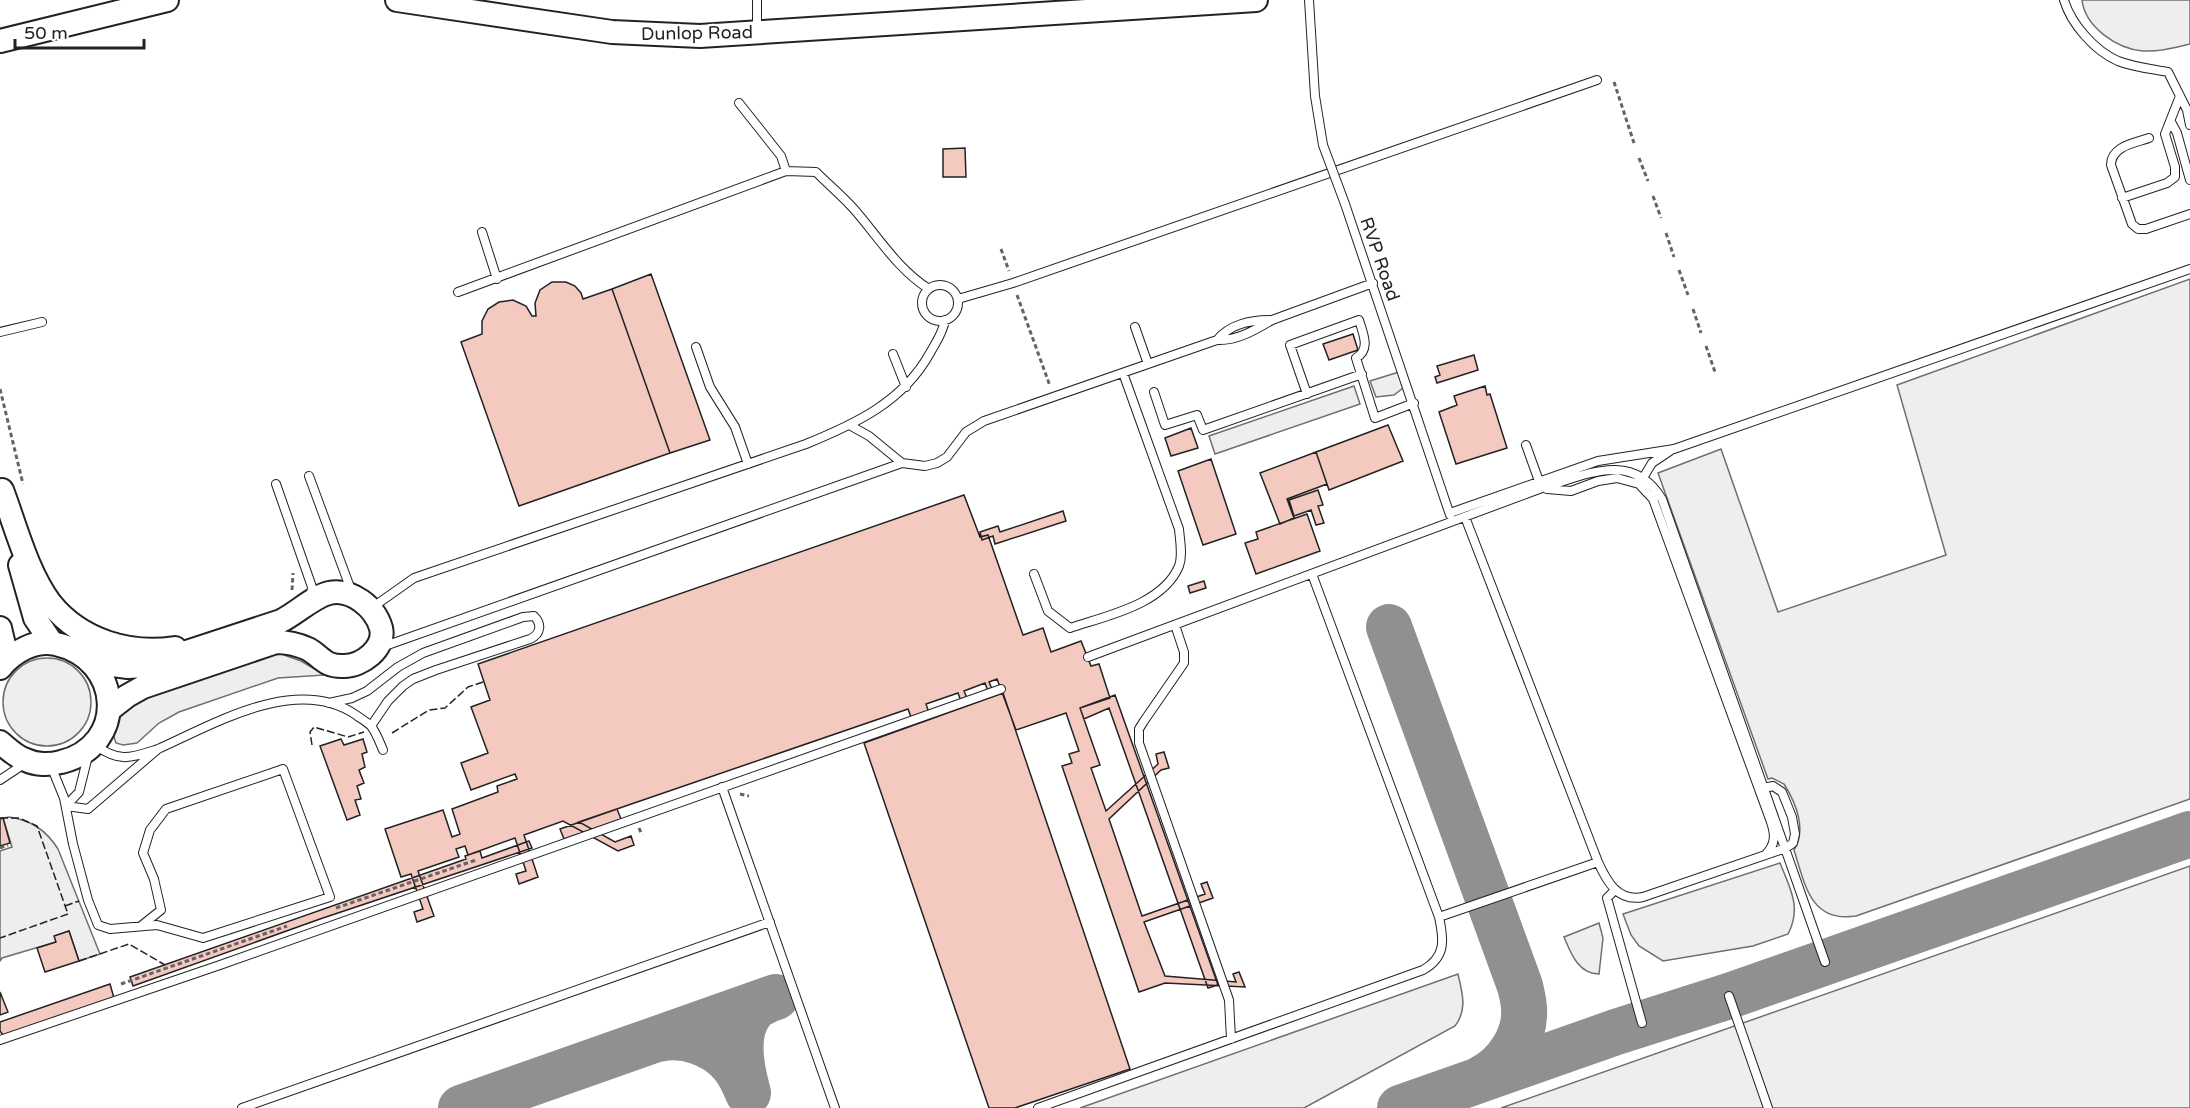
<svg xmlns="http://www.w3.org/2000/svg" width="2190" height="1108" font-family="'Varela Round',sans-serif">
  <style>
    .green { fill: #eee; stroke: #6f6f6f; stroke-width: 1.5 }
    .lines { fill: none; stroke-linecap: round; stroke-linejoin: round }
    .taxiway { stroke: #909090; stroke-width: 46 }
    .building { fill: #f3c9c0; stroke: #222; stroke-width: 1.5 }
    .lane-casing { stroke: #222; stroke-width: 10 }
    .secondary-casing { stroke: #222; stroke-width: 26 }
    .path { stroke: #646464; stroke-width: 3; stroke-dasharray: 4.5 3; stroke-linecap: butt }
    .lane { stroke: #fff; stroke-width: 8 }
    .secondary { stroke: #fff; stroke-width: 22 }
    .lane-bridge-casing { stroke: #222; stroke-width: 10; stroke-linecap: butt }
    .lane-bridge { stroke: #fff; stroke-width: 8 }
    .fence { stroke: #222; stroke-width: 1.5; stroke-dasharray: 8 3; stroke-linecap: butt }
    .labels { text-anchor: middle; stroke-width: 4.5; stroke-linejoin: round; paint-order: stroke }
    .street-label { font-size: 18px; fill: #222; stroke: #fff }
  </style>
  <rect width="100%" height="100%" fill="#fff"/>
  <path class="green" d="M2082,0h108v44c-15,4 -31,8 -47,7 -26,-2 -58,-24 -61,-51z
    M2190,279v520l-334,117c-46,7 -51,-32 -62,-66 13,-20 2,-47 -10,-66l-12,-6 -4,1 -110,-306 63,-24 57,163 168,-57 -49,-170z
    M1399,372l4,16 -9,7 -18,2 -6,-16z
    M1354,386l6,18 -145,50 -6,-18z
    M281,654l20,7 24,14 -47,3 -99,34 -20,11 -22,20 -14,2 -7,-2 -2,-6v-9l6,-12 15,-15 120,-44z
    M3 702a44 44 0 1 1 88 0a44 44 0 1 1-88 0Z
    M9,817c22,3 37,13 49,32l42,105 -21,7 -10,-30 -14,5 1,6 -54,16 -2,3v-110l12,-4 -9,-29z
    M1780,863c10,25 22,45 8,71l-35,12 -90,15 -24,-15 -8,-11 -8,-21z
    M2190,866v242h-689z
    M1599,923l4,15 -4,36c-21,0 -28,-21 -35,-37z
    M1458,974c4,19 10,35 -3,52l-151,82h-224z"/>
  <g class="lines">
    <path class="taxiway" d="M1389,627l131,359c2,8 4,16 4,23 2,28 -18,57 -42,69
      M659,1039c25,-6 56,5 73,25 7,8 12,19 16,29 -7,-25 -15,-63 6,-85 3,-3 8,-5 12,-7
      M461,1108l315,-111
      M1400,1108l216,-76 113,-36 461,-162"/>
  </g>
  <path class="building" d="M965,148l1,29h-23v-28z
    M651,274l59,166 -40,13 -58,-164z
    M552,282h14l9,4 6,7 2,6 29,-10 58,164 -151,53 -58,-164 21,-8v-13l6,-12 11,-7 14,-2 13,6 6,10h4l-1,-13 5,-13z
    M1353,334l5,16 -29,10 -6,-16z
    M1474,355l4,15 -41,13 -2,-6 5,-2 -3,-9z
    M1485,386l2,9 3,-1 17,54 -51,16 -17,-52 18,-7 -3,-9z
    M1388,425l15,36 -74,29 -13,-38z
    M1191,428l7,20 -27,8 -6,-18z
    M1316,452l11,32 -40,15 7,19 -14,6 -20,-51z
    M1211,459l25,75 -33,11 -25,-74z
    M1318,490l5,15 -5,1 6,17 -8,2 -5,-15 -17,6 -5,-16z
    M964,495l16,42 8,-2 35,100 20,-7 8,24 30,-11 10,25 8,-2 11,34 -30,10 20,57 -9,3 15,43 52,-47 -2,-10 8,-2 5,16 -8,2 -52,49 33,97 63,-22 -4,-10 6,-2 6,16 -69,24 21,54 71,6 -3,-8 6,-2 6,15 -80,-4 -26,9 -77,-226 10,-3 -3,-9 10,-3 -13,-38 -50,17 -19,-51 -8,3 6,14 -5,1 -5,-14 -21,8 6,14 -7,2 -5,-14 -32,11 5,15 -17,6 -6,-16 -329,113 36,20 16,-6 3,9 -16,6 -55,-30 -39,14 14,42 -19,7 -3,-10 10,-3 -11,-33 -47,17 -3,-9 -9,3 3,8 -41,14 16,45 -17,6 -3,-10 9,-3 -12,-35 -10,3 -16,-48 58,-19 9,27 8,-3 -8,-25 46,-17 -1,-6 20,-7 -2,-5 -44,16 -10,-27 27,-10 -17,-46 19,-7 -12,-36z
    M1063,511l3,10 -71,23 -2,-8 -11,4 -2,-8 18,-6 2,6z
    M1307,514l13,37 -64,23 -11,-31 13,-4 -2,-7z
    M1204,581l2,7 -16,5 -2,-7z
    M1003,693l127,376 -115,39h-26l-125,-365z
    M1115,695l103,290 -10,3 -99,-280 -25,11 -4,-11z
    M341,739l3,6 19,-6 4,13 -5,2 3,13 -6,3 5,13 -7,3 4,13 -6,1 5,15 -13,5 -27,-74z
    M617,809l4,10 -57,20 -4,-10z
    M3,818l7,25 -10,3v-27z
    M529,841l3,7 -212,71 -187,67 -3,-9 336,-118 -1,-3 15,-5 2,7z
    M69,931l10,30 -34,11 -8,-24 19,-6 -2,-6z
    M110,984l4,14 -111,37 -3,-4v-9z
    M0,992l8,20 -8,3z"/>
  <g class="lines">
    <defs>
      <path id="lane" d="M1309,0l6,96 8,49
        M2064,0c7,24 31,51 54,61 15,6 34,8 50,11l19,38 3,15
        M757,31v-31
        M739,103l42,53 5,15
        M2171,122l6,11 13,47
        M2149,138c-14,5 -38,8 -38,27l21,59 6,5h8l44,-15
        M2122,198l45,-15 8,-6v-10l-10,-33 15,-38
        M1345,204l105,311
        M482,232l15,47
        M922 303a18 18 0 1 1 36 0a18 18 0 1 1-36 0Z
        M458,292l328,-121 30,1c12,12 25,23 37,36 24,27 44,61 76,81
        M958,299l55,-16 584,-203
        M1135,327l13,37
        M0,332l42,-10
        M1217,340c12,-15 33,-20 52,-20
        M696,347l14,40 25,40 13,37
        M893,354l13,33
        M1154,392l11,33 32,-10 6,15 159,-56
        M1307,394l-17,-49 69,-25c4,14 12,29 -3,38l19,60 39,-15
        M851,426l18,10 33,27 23,3 12,-3 10,-6 19,-25 18,-11 233,-81c20,1 38,-10 55,-20l101,-37
        M1526,445l14,39
        M309,476l42,114
        M1643,478l9,-15 18,-12
        M276,484l36,103 -1,9
        M1547,489l24,2 27,-10 19,-3 22,6 14,15 118,323c4,12 5,22 -5,32
        M1450,513l148,-52 76,-12 516,-180
        M1465,517l133,345c9,20 20,40 45,35l143,-49 7,-5 2,-9 -3,-17 -10,-25 -9,-6 -14,3
        M1034,574l14,37 22,17c35,-12 93,-23 109,-62 4,-11 1,-25 0,-37l-56,-156
        M373,607l41,-29 392,-134c49,-20 97,-42 124,-91 6,-11 13,-20 15,-33
        M1175,625l9,27v11l-40,58 -5,8v14l90,257 2,39
        M382,647l520,-184
        M1088,657l454,-169c44,-13 90,-38 120,11l163,463
        M329,703l23,-5 15,-7 31,-24 25,-14 100,-36 11,-1c8,8 7,18 -4,23l-94,31 -23,9 -10,7 -15,15 -17,25
        M158,749c56,-25 139,-75 198,-34 4,3 11,7 15,11 5,6 9,17 12,24
        M51,766l13,32 9,46 15,56 10,25 12,4 47,-4 46,13 127,-41 -47,-128 -117,40 -16,21 -7,23 11,26 7,31 -20,16
        M0,780l24,-16
        M722,787l113,321
        M66,806l22,3 70,-60c-28,9 -38,14 -63,-4
        M66,806l13,-14 9,-36
        M1615,890l-8,8 35,125
        M1439,917l159,-55
        M1729,996l39,112
        M0,1040l220,-75 781,-276
        M242,1108l528,-186
        M1038,1108l385,-138c23,-13 21,-30 16,-53l-127,-343"/>
      <path id="secondary" d="M397,0l215,32 88,4 556,-36
        M0,41l167,-41
        M2,490c14,37 25,82 49,114 30,37 79,51 124,44
        M20,565l15,53 17,25
        M0,628l7,30
        M88,657l25,8 15,2 16,-1 137,-45c16,-8 32,-24 48,-28 22,-5 46,14 52,35 5,21 -20,38 -37,38 -20,1 -23,-10 -36,-17 -11,-5 -20,-7 -32,-7l-133,45 -16,9 -18,14
        M0,668c13,-16 35,-29 56,-24 67,15 72,102 5,118 -11,3 -25,3 -35,-2 -10,-3 -19,-12 -26,-18"/>
    </defs>
    <use href="#lane" class="lane-casing"/>
    <use href="#secondary" class="secondary-casing"/>
    <path class="path" d="M1614,82l20,61
      M1639,158l9,23
      M1653,196l8,22
      M1666,233l8,24
      M1001,249l8,22
      M1679,270l9,25
      M1017,295l33,91
      M1693,309l8,24
      M1706,346l9,26
      M0,389l23,95
      M292,590l1,-17
      M740,794l9,2
      M639,828l3,7
      M0,848l8,-3
      M336,908l140,-48
      M121,984l166,-58"/>
    <use href="#lane" class="lane"/>
    <use href="#secondary" class="secondary"/>
    <defs>
      <path id="lane-bridge" d="M1323,145l22,59"/>
    </defs>
    <use href="#lane-bridge" class="lane-bridge-casing"/>
    <use href="#lane-bridge" class="lane-bridge"/>
    <path class="fence" d="M392,733l37,-23 16,-2 23,-21 15,-5
      M312,745l-2,-13 4,-5 34,10 16,-5
      M0,818h19l18,8 31,88 -68,24
      M65,906l14,-5
      M79,961l50,-17 36,21"/>
  </g>
  <g class="labels">
    <g class="street-label">
      <text transform="translate(697 33) rotate(-1)" y="6">Dunlop Road</text>
      <text transform="translate(1380 259) rotate(71)" y="6">RVP Road</text>
    </g>
  </g>
  <path d="M15 39v9h129v-9" fill="none" stroke="#222222" stroke-width="3"/>
  <text x="24" y="39" font-size="18" fill="#222222" stroke="#ffffff" stroke-width="4.5" paint-order="stroke">50 m</text>
</svg>
